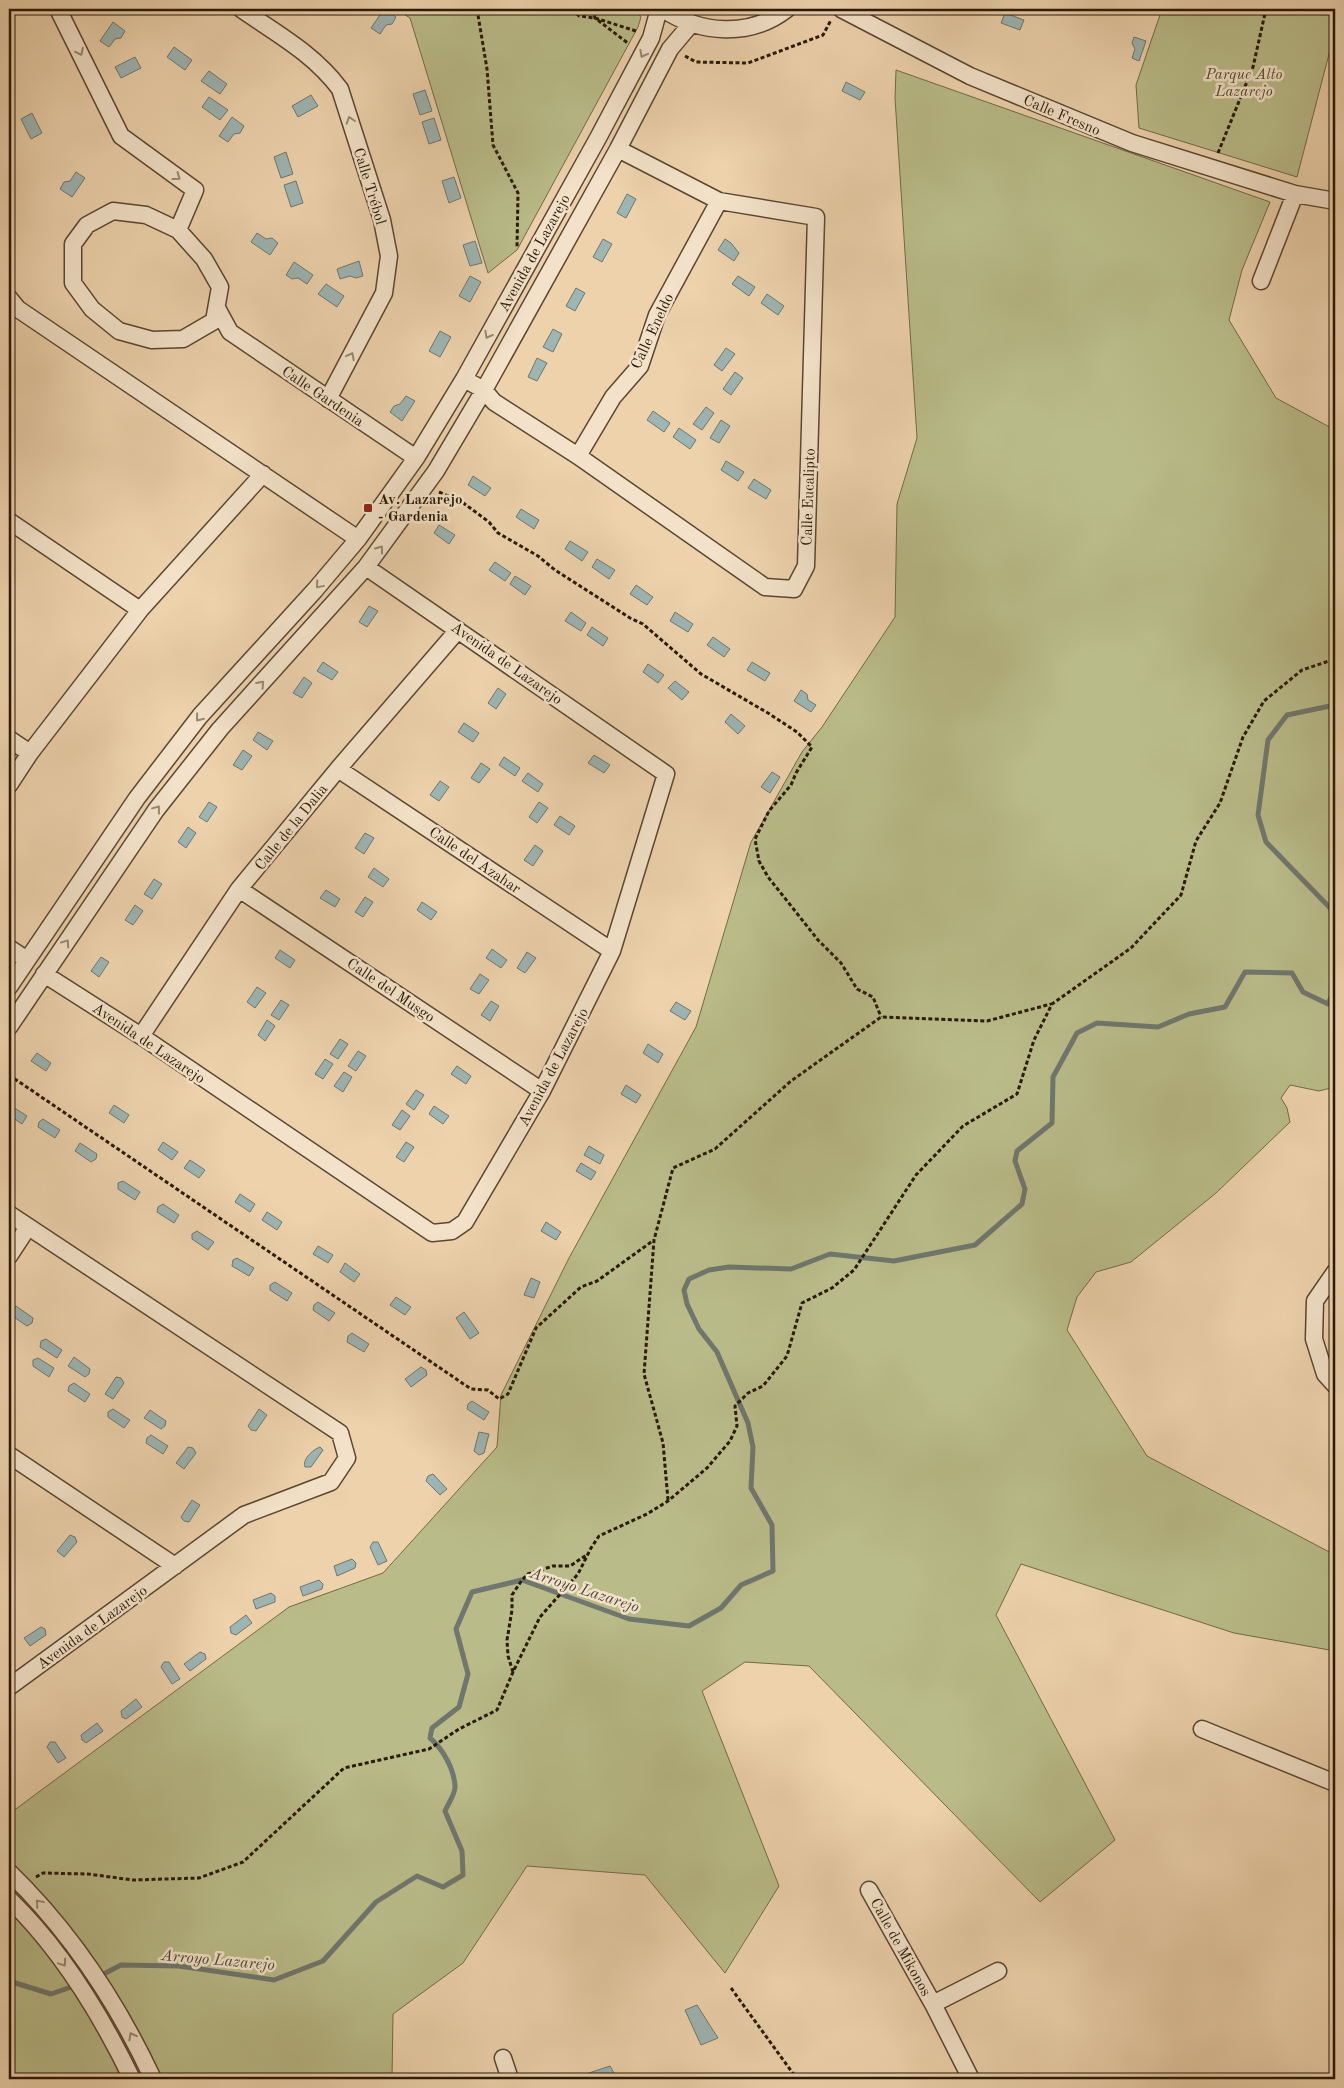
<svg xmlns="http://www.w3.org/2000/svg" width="1344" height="2088" font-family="'Old Standard TT',serif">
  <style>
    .green { fill: #b9bc89; stroke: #716a48 }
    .water { fill: #9db5b3; stroke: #6f776e }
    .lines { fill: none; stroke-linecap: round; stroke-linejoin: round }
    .stream { stroke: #6f776e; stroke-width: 5 }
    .minor-casing { stroke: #5a4730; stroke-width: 19 }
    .path { stroke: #291907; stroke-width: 3; stroke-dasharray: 4 2.5; stroke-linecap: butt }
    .minor { stroke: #f3e2c9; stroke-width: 16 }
    .minor-bridge-casing { stroke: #5a4730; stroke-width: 19; stroke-linecap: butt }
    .minor-bridge { stroke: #f3e2c9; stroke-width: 16 }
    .oneway { stroke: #988872 }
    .poi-dot { fill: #8f2418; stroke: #f3e2c9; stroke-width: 2 }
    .labels { text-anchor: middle; stroke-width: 5; stroke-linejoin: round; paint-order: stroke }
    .park-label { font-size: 15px; font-style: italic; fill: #544a2e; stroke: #f3e2c9 }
    .street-label { font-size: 15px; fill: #291907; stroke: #f3e2c9 }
    .poi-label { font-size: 15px; font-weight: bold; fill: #291907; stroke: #f3e2c9; text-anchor: start }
    .water-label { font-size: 16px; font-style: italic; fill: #4c483b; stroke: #f3e2c9 }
  </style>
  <rect width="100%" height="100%" fill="#edd2ac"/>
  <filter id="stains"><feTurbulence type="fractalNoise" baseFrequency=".004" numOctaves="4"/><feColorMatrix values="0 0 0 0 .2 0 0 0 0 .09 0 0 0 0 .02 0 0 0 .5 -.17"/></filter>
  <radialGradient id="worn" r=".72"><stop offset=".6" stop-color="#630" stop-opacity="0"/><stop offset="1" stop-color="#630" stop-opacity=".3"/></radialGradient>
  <path class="green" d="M396,9h239l6,8 -3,10 -121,223 -29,23 -78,-255z
    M1162,9h173v22l-38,146 -158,-49 -3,-43z
    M896,70l374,132 -28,68 -13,50 47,78 59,32v657l-16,4 -29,-6 -9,13 6,10 3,14 -74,71 -85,69 -35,10 -19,25 -10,33 80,126 188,99v96l-101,-18 -213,-69 -25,51 119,225 -75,62 -231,-236 -64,-4 -43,29 77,195 -54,87 -80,-98 -118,-9 -64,97 -70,51 -1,65h-383v-265l280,-207 94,-34 114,-126 4,-52 68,-137 127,-231 55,-185 51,-90 20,-25 73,-110 2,-113 20,-66 -22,-340z"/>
  <path class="water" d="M384,9l12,8 -4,7 -6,1 -6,9 -9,-6z
    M1005,13l19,7 -4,10 -19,-7z
    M113,22l12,9 -4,7 -6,1 -6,8 -9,-6z
    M1134,37l12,4 -7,20 -7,-3 3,-9 -3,-6z
    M174,47l18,13 -7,10 -18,-13z
    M135,57l6,11 -20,10 -6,-11z
    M209,71l18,13 -7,10 -19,-13z
    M846,82l19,10 -5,8 -18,-9z
    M425,90l7,21 -12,4 -7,-21z
    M311,95l7,11 -20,11 -6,-11z
    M209,97l19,13 -8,10 -18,-13z
    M32,113l10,20 -11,6 -10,-20z
    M232,117l12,9 -4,7 -6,1 -6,8 -9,-6z
    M434,118l7,22 -12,4 -7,-22z
    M286,152l7,22 -12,4 -7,-21z
    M76,172l9,6 -13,19 -12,-8 4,-7 6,-1z
    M454,177l7,21 -12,5 -7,-22z
    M296,181l7,22 -12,4 -7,-22z
    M627,194l9,5 -10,19 -9,-5z
    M257,233l9,6 6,-1 6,5 -8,12 -19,-13z
    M603,239l9,5 -10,18 -9,-5z
    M725,239l6,4 8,10 -5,8 -16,-11z
    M475,241l7,22 -12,3 -7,-21z
    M359,261l4,15 -7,2 -6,-2 -10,3 -3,-10z
    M294,262l19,13 -6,9 -9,-6 -6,1 -6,-4z
    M470,276l11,6 -11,20 -11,-6z
    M738,276l17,11 -6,9 -17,-12z
    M326,284l18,12 -7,11 -19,-13z
    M576,288l9,5 -10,18 -9,-5z
    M767,294l17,12 -6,9 -17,-12z
    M553,329l9,5 -9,18 -10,-5z
    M440,331l11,6 -11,20 -11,-6z
    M726,348l9,6 -13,17 -8,-6z
    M537,358l10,5 -10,18 -9,-4z
    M735,372l8,6 -12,17 -8,-6z
    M406,396l9,5 -13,20 -12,-9 4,-6 6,-2z
    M706,407l8,6 -12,17 -9,-6z
    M653,411l17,12 -6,9 -17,-12z
    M721,420l9,6 -11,17 -9,-5z
    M679,428l17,12 -6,9 -17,-12z
    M726,461l18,11 -6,9 -17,-11z
    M473,476l18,12 -6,8 -17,-11z
    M754,479l17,11 -5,9 -18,-11z
    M521,509l18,11 -5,9 -18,-12z
    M439,525l16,10 -6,9 -15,-11z
    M570,541l18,11 -6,9 -17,-12z
    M597,559l18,11 -6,9 -17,-12z
    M495,562l16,11 -6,8 -16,-11z
    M515,576l16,10 -6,9 -15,-11z
    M636,585l17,12 -6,8 -17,-11z
    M369,606l9,5 -11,16 -8,-5z
    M571,612l15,11 -5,8 -16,-10z
    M675,612l18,12 -5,8 -18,-11z
    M592,627l16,11 -5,8 -16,-11z
    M713,637l17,12 -6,8 -17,-12z
    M323,662l15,10 -6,8 -15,-9z
    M752,662l18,11 -5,8 -18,-11z
    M648,664l16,11 -6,8 -15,-11z
    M304,677l8,6 -10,15 -9,-5z
    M675,681l14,11 -7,8 -14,-12z
    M498,688l8,6 -10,15 -8,-6z
    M801,690l6,4 1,6 8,5 -5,7 -17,-11z
    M731,714l14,12 -7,8 -13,-12z
    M464,723l15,10 -6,9 -15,-10z
    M258,732l15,9 -6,9 -14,-10z
    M243,750l9,6 -10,14 -9,-5z
    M594,755l16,10 -6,8 -16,-10z
    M504,757l16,11 -5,8 -16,-11z
    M481,763l9,6 -11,14 -8,-5z
    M772,772l8,5 -10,16 -9,-6z
    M528,773l15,11 -5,8 -16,-11z
    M440,781l9,6 -10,14 -9,-6z
    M209,802l8,5 -10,15 -8,-5z
    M539,802l9,6 -11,15 -8,-6z
    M560,816l15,10 -6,9 -15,-10z
    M188,827l8,6 -10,15 -8,-6z
    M365,833l9,5 -10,16 -9,-6z
    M535,845l8,6 -10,15 -9,-6z
    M374,868l15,11 -6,8 -15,-10z
    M154,879l8,5 -10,15 -8,-5z
    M326,890l14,9 -5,8 -15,-9z
    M365,897l8,5 -10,15 -8,-5z
    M422,902l15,10 -6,8 -14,-10z
    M135,905l8,6 -10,14 -8,-5z
    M492,949l15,11 -6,8 -15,-10z
    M280,950l15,10 -5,8 -15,-10z
    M527,952l9,6 -11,15 -8,-5z
    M101,957l8,5 -10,15 -8,-6z
    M480,974l9,6 -10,14 -9,-5z
    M257,987l9,6 -11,15 -8,-6z
    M281,1000l8,5 -10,15 -8,-5z
    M491,1001l8,5 -9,15 -9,-6z
    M676,1002l15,9 -6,9 -15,-9z
    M267,1020l8,6 -10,15 -7,-6z
    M340,1039l8,5 -10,15 -8,-5z
    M648,1044l15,10 -5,9 -15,-10z
    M358,1051l8,5 -10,15 -8,-5z
    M37,1053l14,10 -5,8 -15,-10z
    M325,1059l8,5 -10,15 -8,-5z
    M457,1066l14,10 -5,8 -15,-10z
    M344,1072l8,5 -9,15 -9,-6z
    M626,1085l15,10 -5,8 -15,-9z
    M416,1090l8,5 -10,15 -8,-6z
    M10,1105l17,11 -5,8 -13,-9z
    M114,1105l15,10 -5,8 -15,-10z
    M434,1106l15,10 -6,8 -14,-10z
    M402,1110l8,6 -10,14 -8,-5z
    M43,1119l17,11 -5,8 -17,-11 1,-5z
    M163,1142l15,10 -6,8 -14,-10z
    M406,1142l8,5 -10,15 -8,-5z
    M80,1143l17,11 -1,5 -5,3 -16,-11z
    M589,1146l15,9 -4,9 -16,-9z
    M190,1160l15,10 -6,8 -15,-10z
    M581,1163l15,9 -5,8 -15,-9z
    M123,1181l17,11 -5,8 -17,-11v-6z
    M240,1194l15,10 -5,8 -15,-10z
    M163,1204l16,11 -5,8 -17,-11 1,-5z
    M267,1212l15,10 -5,8 -15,-10z
    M546,1222l15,10 -5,8 -15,-9z
    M197,1231l17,11 -6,8 -16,-11v-5z
    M318,1246l15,9 -5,8 -15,-9z
    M237,1258l17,10 -5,8 -17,-10 1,-6z
    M345,1263l15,11 -6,8 -14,-10z
    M531,1278l9,4 -6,16 -10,-3z
    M275,1282l17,11 -5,8 -17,-11v-5z
    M396,1297l15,10 -6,8 -15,-10z
    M318,1302l17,11 -6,8 -16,-11 1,-5z
    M16,1306l17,12 -1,5 -5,3 -16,-11z
    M464,1312l15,21 -9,6 -14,-21z
    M352,1333l17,11 -5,8 -17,-10 1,-6z
    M46,1339l16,11 -5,8 -17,-11 1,-6z
    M74,1357l16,12 -1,5 -4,3 -17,-11z
    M38,1358l16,10 -5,9 -16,-11v-6z
    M421,1367l5,3 1,5 -16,12 -6,-8z
    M116,1377l5,1 3,5 -11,16 -8,-5z
    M74,1383l16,11 -5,8 -17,-11 1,-5z
    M472,1401l17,11 -5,8 -17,-11 1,-5z
    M113,1409l17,11 -6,8 -16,-11v-5z
    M259,1409l8,6 -11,16 -5,-1 -3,-4z
    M150,1410l16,11 -1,5 -4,3 -17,-11z
    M479,1432l10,2 -5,19 -5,2 -5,-4z
    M151,1435l17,11 -5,8 -17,-11 1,-5z
    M188,1447l5,1 3,5 -12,16 -8,-6z
    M320,1447l3,3 -12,17h-6c-3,-7 7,-17 15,-20z
    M433,1474l14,15 -7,6 -14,-14 2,-5z
    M192,1500l8,5 -11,17 -5,-1 -3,-4z
    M70,1535l5,2 2,5 -13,15 -7,-6z
    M373,1542h5l9,19 -9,4 -8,-18z
    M352,1559l4,4 -1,5 -18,8 -3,-10z
    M319,1580l4,4 -1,5 -19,7 -3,-9z
    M271,1593l4,3v6l-19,7 -3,-9z
    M246,1615l6,8 -16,12 -5,-2 -1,-6z
    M41,1627l4,2 1,6 -16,11 -6,-8z
    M200,1652l5,2 1,5 -16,12 -6,-7z
    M164,1662h5l11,17 -8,5 -11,-17z
    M136,1699l6,8 -16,12 -4,-2 -1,-6z
    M97,1723l6,8 -17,12 -4,-3 -1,-5z
    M50,1742h5l11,16 -8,5 -11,-16z
    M697,2005l21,33 -17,7 -16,-35z
    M610,2066l4,7 -11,6h-15l-2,-5z"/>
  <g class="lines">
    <path class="stream" d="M1335,705l-48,10 -19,25 -10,75 8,27 69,71
      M98,1977l23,-12 58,1 95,14 49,-19 53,-59 41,-26 26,11 20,-12 -1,-24 -17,-40c3,-7 11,-18 10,-25 -1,-17 -12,-37 -25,-48l2,-10 27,-21 9,-33 -12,-45 16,-37 50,-12 107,39 60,7 32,-18 20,-23 32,-14 -1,-46 -21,-37 2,-41 -5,-24 -31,-71 -18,-23 -12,-25 -3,-14 5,-11 20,-9 20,-3 62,2 39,-15 64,7 81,-16 47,-41 3,-15 -10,-28 2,-10 35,-28 1,-46 24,-44 20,-10 61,4 31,-13 36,-7 20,-35 47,1 11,19 25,12 7,-16
      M9,1981l42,13 26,-9"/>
    <defs>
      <path id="minor" d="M58,9l63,127 74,54 -17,40
        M241,9c36,25 72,44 99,80l42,131 7,36 -5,37 -56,106
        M663,9c37,25 87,29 124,0
        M841,9l129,67 162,67 163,51 40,7
        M113,211l33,4 32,15 26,29 16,28 -6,34 -31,18 -31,1 -33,-9 -27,-22 -19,-26v-39l14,-19z
        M1261,281l34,-87
        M9,298l9,11 340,230
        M217,308l13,24 186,126
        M464,379l20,11 10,12 84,54 187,131 29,2 12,-23 10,-349 -97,-16 -101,-52
        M578,456l35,-59 27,-31 17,-51 62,-114
        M9,521l131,89
        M9,739l21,14
        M338,769l274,182
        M9,785l21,-32 110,-143 123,-136
        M239,889l303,202
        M9,948l18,12
        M44,974l97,62 291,197 20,-2 13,-9 77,-131 70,-140 54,-177 -300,-207
        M9,987l128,-189 63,-82 115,-126 43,-51 58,-81 48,-79 134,-241 53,-100 8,-29
        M9,1027l147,-217 64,-81 146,-162 70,-96 48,-81 134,-241 52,-100 21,-25
        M141,1036l98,-147 99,-120 120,-139
        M9,1214l331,219 7,25 -16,24 -87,33 -235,172
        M9,1256l19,-29
        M1335,1272l-20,29 -1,38 11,35 10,11
        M9,1455l166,111
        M1202,1729l133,54
        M869,1890l64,114 38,75
        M9,1899c52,50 92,116 123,180
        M933,2004l65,-33
        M503,2058l7,21"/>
    </defs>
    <use href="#minor" class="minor-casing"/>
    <path class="path" d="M477,9l10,60 6,76 25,48 -1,55
      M572,9l7,7 16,2 41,13
      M593,9l2,9 34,26
      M685,56l11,6 52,1 75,-28 8,-15
      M1218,153l35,-86 13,-58
      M439,492l23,10 27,20 9,11 40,23 17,14 75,48 13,6 58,50 67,39 29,19 15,15 -16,26 -5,12 -22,26 -14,28 4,22 9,16 16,20 34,43 23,23 16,26 16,8 8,20
      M9,1075l462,314 17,1 11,9 9,-5 28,-66 45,-41 16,-6 57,-41
      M668,1500l-5,-57 -19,-69 10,-134 19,-72 42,-19 76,-68 90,-64 106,4 64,-17
      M513,1672l-5,-16 -1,-16 5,-30v-15l10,-15 6,-6 25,-8h17l18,-12
      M36,1877l7,-4 45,1 45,6 66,-2 44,-16 101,-94 85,-19 30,-20 38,-19 16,-38 27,-55 38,-43 13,-26 8,-12 48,-22 21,-13 39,-33 23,-27 7,-15 -2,-20 13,-13 15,-7 24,-30 15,-53 30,-15 22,-18 62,-95 47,-49 54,-32 17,-54 18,-36 79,-56 50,-53 15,-54 24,-38 23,-66 21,-36 38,-31 33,-11
      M731,1988l66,91"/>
    <use href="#minor" class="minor"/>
    <defs>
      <path id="minor-bridge" d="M9,1872c61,59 108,130 144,207"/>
    </defs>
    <use href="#minor-bridge" class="minor-bridge-casing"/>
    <use href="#minor-bridge" class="minor-bridge"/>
  </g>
  <defs><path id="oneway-chevron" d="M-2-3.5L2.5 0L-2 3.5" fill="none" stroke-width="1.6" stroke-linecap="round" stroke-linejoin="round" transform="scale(1.25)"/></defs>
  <g class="oneway">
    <use href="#oneway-chevron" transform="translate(80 52) rotate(64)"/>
    <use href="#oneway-chevron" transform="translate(643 54) rotate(118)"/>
    <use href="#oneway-chevron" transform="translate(350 120) rotate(-108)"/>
    <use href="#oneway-chevron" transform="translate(177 177) rotate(36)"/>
    <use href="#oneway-chevron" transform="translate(488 335) rotate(119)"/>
    <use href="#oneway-chevron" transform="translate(351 356) rotate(-62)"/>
    <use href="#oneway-chevron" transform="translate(380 549) rotate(-54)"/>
    <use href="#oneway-chevron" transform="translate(319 585) rotate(130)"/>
    <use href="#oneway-chevron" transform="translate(261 684) rotate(-48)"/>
    <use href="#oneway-chevron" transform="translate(199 718) rotate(129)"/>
    <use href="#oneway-chevron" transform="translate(157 809) rotate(-53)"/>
    <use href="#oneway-chevron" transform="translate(66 943) rotate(-56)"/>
    <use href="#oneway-chevron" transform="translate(39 1903) rotate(-130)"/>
    <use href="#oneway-chevron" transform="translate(63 1963) rotate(56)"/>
    <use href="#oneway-chevron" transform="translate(132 2036) rotate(-119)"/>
  </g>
  <rect class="poi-dot" x="363" y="503" width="10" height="10" rx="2.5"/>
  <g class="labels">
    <g class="park-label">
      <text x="1244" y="79">Parque Alto<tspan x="1244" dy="17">Lazarejo</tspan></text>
    </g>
    <g class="street-label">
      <text transform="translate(1062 115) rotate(23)" y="5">Calle Fresno</text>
      <text transform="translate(370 186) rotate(73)" y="5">Calle Trébol</text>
      <text transform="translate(534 253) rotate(-61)" y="5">Avenida de Lazarejo</text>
      <text transform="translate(652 331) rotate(-65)" y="5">Calle Eneldo</text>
      <text transform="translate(323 396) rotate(34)" y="5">Calle Gardenia</text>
      <text transform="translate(808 497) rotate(-88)" y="5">Calle Eucalipto</text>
      <text transform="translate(507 663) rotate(35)" y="5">Avenida de Lazarejo</text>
      <text transform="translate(291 827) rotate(-51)" y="5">Calle de la Dalia</text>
      <text transform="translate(475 860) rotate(34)" y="5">Calle del Azahar</text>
      <text transform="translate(391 990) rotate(34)" y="5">Calle del Musgo</text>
      <text transform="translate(149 1043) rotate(34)" y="5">Avenida de Lazarejo</text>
      <text transform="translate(553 1067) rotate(-62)" y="5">Avenida de Lazarejo</text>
      <text transform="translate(92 1627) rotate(-36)" y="5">Avenida de Lazarejo</text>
      <text transform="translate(901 1947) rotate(61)" y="5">Calle de Mikonos</text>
    </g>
    <g class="poi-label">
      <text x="378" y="504">Av. Lazarejo<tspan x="378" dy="17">- Gardenia</tspan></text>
    </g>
    <g class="water-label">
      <text transform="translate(585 1589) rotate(18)" y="6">Arroyo Lazarejo</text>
      <text transform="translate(218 1959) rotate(5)" y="6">Arroyo Lazarejo</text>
    </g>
  </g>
  <rect width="1344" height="2088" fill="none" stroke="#edd2ac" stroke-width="30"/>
  <rect x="10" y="10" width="1324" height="2068" fill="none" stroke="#291907" stroke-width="2.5"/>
  <rect x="15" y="15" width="1314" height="2058" fill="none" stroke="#291907"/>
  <rect width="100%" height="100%" filter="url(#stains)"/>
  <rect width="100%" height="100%" fill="url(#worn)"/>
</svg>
